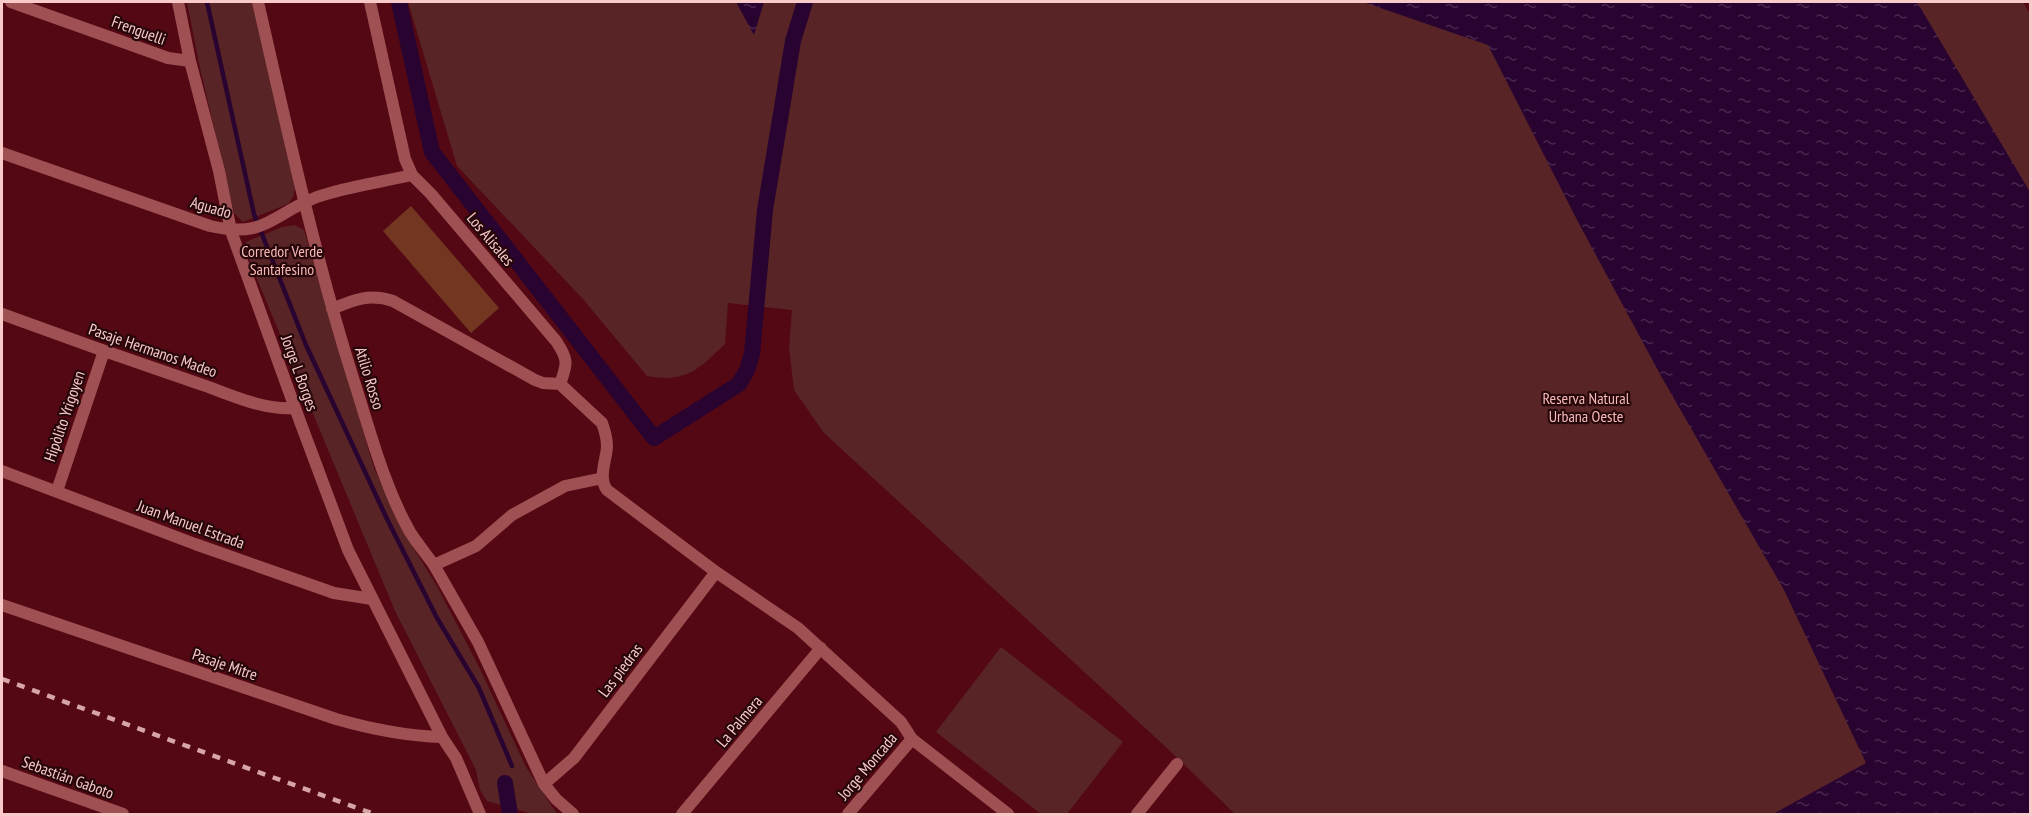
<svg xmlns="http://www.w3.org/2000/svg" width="2032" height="816" font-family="'PT Sans Narrow',sans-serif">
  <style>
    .green { fill: #592426 }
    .water { fill: url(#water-ripples) }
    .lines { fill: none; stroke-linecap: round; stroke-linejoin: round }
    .stream { stroke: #290431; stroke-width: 4.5 }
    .canal { stroke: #290431; stroke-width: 16 }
    .building { fill: #723621 }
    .street { stroke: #9f5052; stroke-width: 12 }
    .rail { stroke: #d8a5a6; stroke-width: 4.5; stroke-dasharray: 8 8; stroke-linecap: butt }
    .labels { text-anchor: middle; stroke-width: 4.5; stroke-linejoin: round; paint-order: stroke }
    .street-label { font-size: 16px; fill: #f8cac9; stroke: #260709 }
    .park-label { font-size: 16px; fill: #f7b9b8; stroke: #260709 }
  </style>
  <defs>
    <pattern id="water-ripples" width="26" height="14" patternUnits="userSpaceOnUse" patternTransform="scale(1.5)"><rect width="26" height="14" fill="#290431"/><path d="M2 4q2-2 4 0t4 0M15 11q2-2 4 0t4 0" fill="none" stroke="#49274e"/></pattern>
  </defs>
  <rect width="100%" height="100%" fill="#530814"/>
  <path class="green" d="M187,2h66l42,186 -2,9 -5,7 -45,18 -9,-9 -34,-145z
    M408,2h1615l7,12v800h-795l-67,-65 -344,-316 -30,-43 -5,-42 3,-38 -64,-7 -3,41c-27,26 -39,39 -78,32l-65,-78 -125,-132z
    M295,225l9,5 70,238 29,63 34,55 43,83 46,98 31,47h-24l-46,-13 -7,-11 -4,-20 -81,-159 -150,-361 1,-8 36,-15z
    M1001,647l122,95 -56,72h-26l-105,-82z"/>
  <path class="water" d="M736,2h28l-10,33z
    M1363,2h554l113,190v622h-257l93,-51 -82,-173 -123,-214 -84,-156 -89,-175z"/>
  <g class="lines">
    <path class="stream" d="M207,2l47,212 52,131 81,174 50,99 42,70 33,78"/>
    <path class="canal" d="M399,2l33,150 222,286 85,-54 8,-14 5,-16 13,-144 28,-169 12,-39
      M505,783l5,31"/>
  </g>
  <path class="building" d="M411,206l88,102 -28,25 -88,-102z"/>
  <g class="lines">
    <path class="street" d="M11,2l157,56 22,3
      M178,2l12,59 29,110 12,60 64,177 53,142 94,187 14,21 24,56
      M258,2c29,126 56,252 95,376 17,52 30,106 57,154 7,11 16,22 24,33l42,-19 36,-31 53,-29 38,-8
      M370,2l35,157 7,16 19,19 125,147c12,18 12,22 4,43l42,39c3,8 5,16 5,24 -1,14 -9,31 0,43l109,82 82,56 103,94 11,17 96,75
      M2,153l208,73c56,13 62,-12 107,-29 28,-10 65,-15 95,-22
      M332,309c21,-9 38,-16 61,-8l142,79 8,3 17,1
      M2,314c65,24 130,47 195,69 31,10 65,28 98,25
      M2,471l193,73 139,49 38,6
      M57,491l47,-140
      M434,565l44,77 66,142 12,15 17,15
      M2,605l334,114c35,10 69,17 106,18
      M2,771l121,43
      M544,784l30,-26 142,-186
      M682,814l139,-166
      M848,814l64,-75
      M1137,814l40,-50"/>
    <path class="rail" d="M2,679l372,135"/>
  </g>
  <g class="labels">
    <g class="street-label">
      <text transform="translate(139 30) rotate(20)" y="6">Frenguelli</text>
      <text transform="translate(211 207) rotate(16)" y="6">Aguado</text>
      <text transform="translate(491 239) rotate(50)" y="6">Los Alisales</text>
      <text transform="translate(153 350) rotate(19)" y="6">Pasaje Hermanos Madeo</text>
      <text transform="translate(300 373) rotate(70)" y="6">Jorge L Borges</text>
      <text transform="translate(370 378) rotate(73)" y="6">Atilio Rosso</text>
      <text transform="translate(64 416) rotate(-71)" y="6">Hipòlito Yrigoyen</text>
      <text transform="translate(191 524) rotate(20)" y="6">Juan Manuel Estrada</text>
      <text transform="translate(225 664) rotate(19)" y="6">Pasaje Mitre</text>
      <text transform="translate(620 670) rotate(-53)" y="6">Las piedras</text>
      <text transform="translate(739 721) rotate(-50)" y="6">La Palmera</text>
      <text transform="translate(867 766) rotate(-50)" y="6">Jorge Moncada</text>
      <text transform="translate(68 777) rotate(20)" y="6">Sebastián Gaboto</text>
    </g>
    <g class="park-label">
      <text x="282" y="257">Corredor Verde<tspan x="282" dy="18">Santafesino</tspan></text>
      <text x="1586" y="404">Reserva Natural<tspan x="1586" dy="18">Urbana Oeste</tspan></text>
    </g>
  </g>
  <rect width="2032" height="816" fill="none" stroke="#f8cac9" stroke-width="6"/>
</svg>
